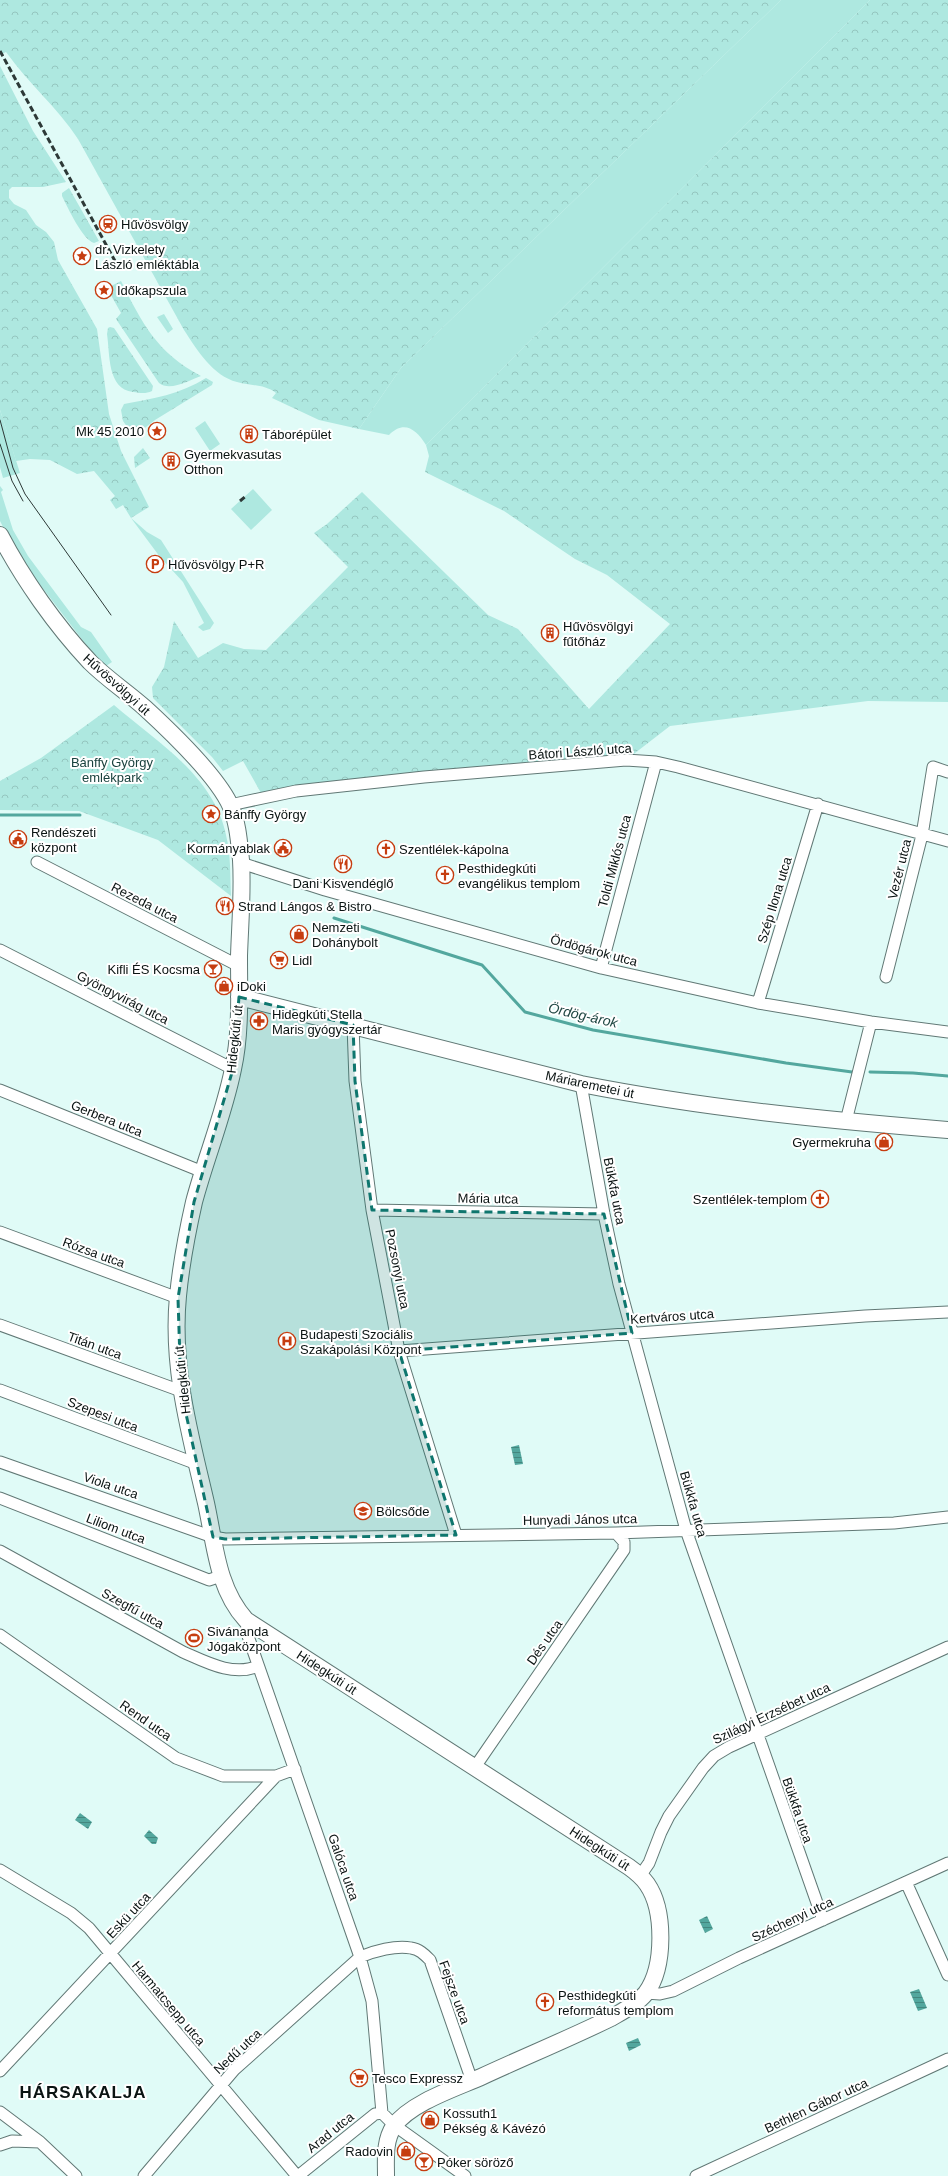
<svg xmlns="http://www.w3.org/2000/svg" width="948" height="2176" font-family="Helvetica,sans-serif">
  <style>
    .green { fill: #aee8e0 }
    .forest { fill: url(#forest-crowns) }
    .water { fill: url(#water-rules) }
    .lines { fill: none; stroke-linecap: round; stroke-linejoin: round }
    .stream { stroke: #53a79e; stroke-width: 3 }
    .street-casing { stroke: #617875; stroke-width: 13 }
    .secondary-casing { stroke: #617875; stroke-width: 18 }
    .street { stroke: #fff; stroke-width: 11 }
    .secondary { stroke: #fff; stroke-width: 16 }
    .tram { stroke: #2d3937; stroke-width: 1 }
    .rail { stroke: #2d3937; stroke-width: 3; stroke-dasharray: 6 3; stroke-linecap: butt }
    .marked { fill: #0f766e; fill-opacity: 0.2; stroke: #0f766e; stroke-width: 3; stroke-dasharray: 8 5; stroke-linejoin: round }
    .labels { text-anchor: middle; stroke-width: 4; stroke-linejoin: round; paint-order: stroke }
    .poi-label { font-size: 13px; fill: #0a1312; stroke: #fff; text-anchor: start }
    .street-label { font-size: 13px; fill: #0a1312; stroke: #fff }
    .park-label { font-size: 13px; fill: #1a423e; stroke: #fff }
    .water-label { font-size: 14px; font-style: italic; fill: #214844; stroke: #fff }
    .district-label { font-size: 17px; font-weight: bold; letter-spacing: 1px; fill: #0a1312; stroke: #fff }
  </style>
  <defs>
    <pattern id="forest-crowns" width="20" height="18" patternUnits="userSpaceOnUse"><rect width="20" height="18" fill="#aee8e0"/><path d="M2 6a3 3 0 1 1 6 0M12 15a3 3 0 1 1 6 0" fill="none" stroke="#94c6bf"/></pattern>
    <pattern id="water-rules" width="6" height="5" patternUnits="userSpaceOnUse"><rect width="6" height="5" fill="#53a79e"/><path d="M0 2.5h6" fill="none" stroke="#43877f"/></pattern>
  </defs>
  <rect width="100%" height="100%" fill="#e0fbf7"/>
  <path class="green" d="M781,0h89l-444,445c-10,-16 -22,-25 -37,-10l-30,-6 42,-61z
    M164,314l9,15 -5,4 -11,-16z
    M0,410l20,63 -17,5 -3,-11z
    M205,421l15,23 -10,7 -15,-23z
    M0,486l3,4 -2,2 12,38 15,26 53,71 10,5 21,30 -6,4 -19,-20 -69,-90 -18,-35z
    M253,489l19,21 -21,20 -20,-21z
    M131,518l16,14 14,8 53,83 -4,6 -7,2 -5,-4 6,-4 -21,-41 -23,-25z"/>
  <path class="forest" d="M0,0h781l-380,368 -42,61 -40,-9 -47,-22 4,-5c-12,-9 -25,-7 -39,-11 -24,-6 -40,-32 -53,-52l-106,-191c-21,-32 -50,-56 -72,-87l-6,3z
    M870,0h78v702l-80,-1 -198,25 -44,34 -365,33 -18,-32 -20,10 -11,-14 -59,-59 -1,-11 12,-20 10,-46 24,37 25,-15 21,6 22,1 82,-83 -34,-34 13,-9 35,-32 126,123 30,14 71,80 81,-85 -63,-49 -32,-16 -71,-48 -79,-39 4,-16 -3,-11z
    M0,66l33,65 33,51 -23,5h-31l-3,3v8l5,6 12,6 10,15 10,7 8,10 4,18 39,69 12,85 12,37 28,56 -18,11 -8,-13 -7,4 -6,-9 5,-4 -21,-25 -17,3 -27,-14 -20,-1 -14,2 -16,-51z
    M69,188l30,53 -5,2c-12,-4 -26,-35 -32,-47v-3z
    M121,281c21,42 36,72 80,95 -11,4 -31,16 -42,7l-43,-64 5,-6 -14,-25z
    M110,327l4,1 39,58 -1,5c-6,3 -12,2 -19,1 -26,-3 -23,-38 -26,-58l1,-6z
    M206,378l7,4 -1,3 -57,35 -14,11h-11l-7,-10 -2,-11 3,-6c28,-5 57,-10 82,-26z
    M143,448l7,10 -15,10 -1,-11z
    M114,705c43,37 100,71 112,130 5,20 4,41 5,61l-73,-56 -79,-29 -79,-1v-29l41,-23z"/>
  <path class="water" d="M519,1445l4,19 -8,1 -4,-18z
    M80,1813l12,9 -4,7 -13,-9z
    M149,1830l9,8 -2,6h-4l-8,-8z
    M707,1916l6,13 -8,4 -6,-13z
    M919,1989l8,19 -9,3 -8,-19z
    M638,2038l3,7 -12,6 -3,-8z"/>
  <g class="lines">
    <path class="stream" d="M0,815h80
      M334,918l148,47 43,47 68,18 193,33 66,9
      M870,1072l43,1 35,3"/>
    <defs>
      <path id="street" d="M230,805l66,-14 128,-14 202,-17 30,2 22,5 270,74
        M37,862l202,104
        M241,863l84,27 276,78 157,35 113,19 77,10
        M0,950l233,119
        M601,968l55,-206
        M886,977l36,-142 11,-68 15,5
        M758,1003l60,-199
        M353,1025l2,56 17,129 27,141 57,184
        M581,1084l23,130 15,70 67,246 137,390
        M0,1090l203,82
        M846,1121l25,-99
        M372,1210l232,4
        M0,1232l178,66
        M0,1325l181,66
        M399,1351l466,-35 83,-4
        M0,1390l197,74
        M0,1462l213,75 12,2 391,-6 278,-10 54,-6
        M0,1498l209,82 12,-4
        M0,1551l183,101c23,10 50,25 75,14
        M246,1620l2,16 112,321 12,44 10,112 12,12 71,51
        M0,1635l176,123 47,18h53l19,-7
        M475,1767l149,-217v-8l-8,-9
        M0,1870l71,43 18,15 208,248
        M640,1876l9,-13 12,-31 8,-16 34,-48 11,-12 15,-9 219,-100
        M906,1882l42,93
        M646,1993l14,1 13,-3 66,-33 209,-95
        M0,2071l276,-295
        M0,2112l40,30 36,34
        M0,2145l12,-4 28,1
        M144,2176l90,-106 126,-113c14,-6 36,-12 51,-9 8,1 13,6 19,12l42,121
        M298,2176l77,-62 7,-1
        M696,2176l252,-117"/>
      <path id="secondary" d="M0,535c23,44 56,91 90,127 17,17 37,30 55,46 25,23 73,69 86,99 7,17 8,35 10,53 2,32 -1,64 -2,96 0,37 2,77 -6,113 -9,45 -27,88 -39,133 -7,31 -13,63 -16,94 -7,71 12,138 28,207 9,41 11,85 40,117l383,247c7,5 13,10 18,17 18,26 18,83 -1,109 -9,11 -23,18 -35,25 -43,21 -87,39 -130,59 -25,11 -71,26 -87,49 -10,15 -8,33 -8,50
        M239,997l342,87c121,24 244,36 367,46"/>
    </defs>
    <use href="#street" class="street-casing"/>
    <use href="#secondary" class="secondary-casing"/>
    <use href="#street" class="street"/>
    <use href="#secondary" class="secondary"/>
    <path class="tram" d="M0,420l13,48 12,26 86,121
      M0,444l12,37 11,20"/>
    <path class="rail" d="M0,51l115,210
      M240,501l6,-5"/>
  </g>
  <path class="marked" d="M239,997l114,28 2,56 17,129 232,4 28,119 -233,18 57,184 -231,4 -12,-2 -32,-146 -3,-93 16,-96 39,-133z"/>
  <defs>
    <symbol id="station-ring" viewBox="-11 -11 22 22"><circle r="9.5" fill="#fff" stroke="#c63d10" stroke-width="1.5"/><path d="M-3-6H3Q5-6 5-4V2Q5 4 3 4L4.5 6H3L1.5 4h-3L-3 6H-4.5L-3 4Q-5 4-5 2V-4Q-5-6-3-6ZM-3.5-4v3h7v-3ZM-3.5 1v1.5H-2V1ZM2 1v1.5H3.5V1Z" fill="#c63d10"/></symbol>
    <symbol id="sight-ring" viewBox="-11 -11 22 22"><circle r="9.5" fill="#fff" stroke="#c63d10" stroke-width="1.5"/><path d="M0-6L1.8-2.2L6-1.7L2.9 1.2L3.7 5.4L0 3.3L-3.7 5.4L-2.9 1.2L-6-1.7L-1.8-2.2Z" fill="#c63d10"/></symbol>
    <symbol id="building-ring" viewBox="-11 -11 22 22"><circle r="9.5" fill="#fff" stroke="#c63d10" stroke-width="1.5"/><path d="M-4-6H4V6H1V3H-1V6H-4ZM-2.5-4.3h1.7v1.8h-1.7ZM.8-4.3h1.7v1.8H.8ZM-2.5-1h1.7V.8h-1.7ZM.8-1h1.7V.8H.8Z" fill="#c63d10"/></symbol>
    <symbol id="parking-ring" viewBox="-11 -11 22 22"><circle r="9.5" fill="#fff" stroke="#c63d10" stroke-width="1.5"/><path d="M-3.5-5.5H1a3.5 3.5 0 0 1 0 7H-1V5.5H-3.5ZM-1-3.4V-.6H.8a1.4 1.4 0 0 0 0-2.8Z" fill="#c63d10"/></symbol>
    <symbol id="civic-ring" viewBox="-11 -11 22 22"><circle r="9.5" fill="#fff" stroke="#c63d10" stroke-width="1.5"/><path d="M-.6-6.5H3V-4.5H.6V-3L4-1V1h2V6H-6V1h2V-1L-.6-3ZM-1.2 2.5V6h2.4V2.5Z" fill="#c63d10"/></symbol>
    <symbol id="church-ring" viewBox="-11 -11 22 22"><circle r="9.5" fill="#fff" stroke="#c63d10" stroke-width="1.5"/><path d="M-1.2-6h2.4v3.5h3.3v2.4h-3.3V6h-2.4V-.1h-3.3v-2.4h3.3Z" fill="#c63d10"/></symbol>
    <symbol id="restaurant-ring" viewBox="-11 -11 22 22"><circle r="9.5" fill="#fff" stroke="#c63d10" stroke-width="1.5"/><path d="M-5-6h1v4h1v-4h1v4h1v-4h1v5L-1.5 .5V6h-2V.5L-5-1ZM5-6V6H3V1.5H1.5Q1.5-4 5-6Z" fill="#c63d10"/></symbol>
    <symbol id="shop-ring" viewBox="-11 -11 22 22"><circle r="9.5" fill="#fff" stroke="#c63d10" stroke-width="1.5"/><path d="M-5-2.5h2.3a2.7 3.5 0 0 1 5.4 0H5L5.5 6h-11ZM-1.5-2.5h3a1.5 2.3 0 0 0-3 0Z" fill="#c63d10"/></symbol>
    <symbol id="supermarket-ring" viewBox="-11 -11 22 22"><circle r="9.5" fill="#fff" stroke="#c63d10" stroke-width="1.5"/><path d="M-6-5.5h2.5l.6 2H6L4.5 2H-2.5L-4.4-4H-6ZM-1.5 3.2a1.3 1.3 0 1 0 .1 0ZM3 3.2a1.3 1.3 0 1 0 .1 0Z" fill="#c63d10"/></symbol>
    <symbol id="bar-ring" viewBox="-11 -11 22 22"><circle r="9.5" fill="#fff" stroke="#c63d10" stroke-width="1.5"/><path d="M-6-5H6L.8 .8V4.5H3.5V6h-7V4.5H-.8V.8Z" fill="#c63d10"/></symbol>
    <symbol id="pharmacy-ring" viewBox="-11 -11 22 22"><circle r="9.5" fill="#fff" stroke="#c63d10" stroke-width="1.5"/><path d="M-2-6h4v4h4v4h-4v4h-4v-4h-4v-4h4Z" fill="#c63d10"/></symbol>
    <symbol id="hospital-ring" viewBox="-11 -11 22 22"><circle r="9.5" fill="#fff" stroke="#c63d10" stroke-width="1.5"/><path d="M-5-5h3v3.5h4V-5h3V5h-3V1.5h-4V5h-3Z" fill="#c63d10"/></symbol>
    <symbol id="school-ring" viewBox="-11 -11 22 22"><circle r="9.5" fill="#fff" stroke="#c63d10" stroke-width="1.5"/><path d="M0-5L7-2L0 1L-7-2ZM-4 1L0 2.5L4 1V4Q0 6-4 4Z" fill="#c63d10"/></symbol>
    <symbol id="stadium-ring" viewBox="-11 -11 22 22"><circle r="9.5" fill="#fff" stroke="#c63d10" stroke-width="1.5"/><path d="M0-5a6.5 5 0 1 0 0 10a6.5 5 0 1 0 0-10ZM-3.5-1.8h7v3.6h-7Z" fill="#c63d10"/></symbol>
  </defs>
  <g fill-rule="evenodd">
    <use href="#station-ring" x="98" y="214" width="20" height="20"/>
    <use href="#sight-ring" x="72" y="246" width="20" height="20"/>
    <use href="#sight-ring" x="94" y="280" width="20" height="20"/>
    <use href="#sight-ring" x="147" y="421" width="20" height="20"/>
    <use href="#building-ring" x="239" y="424" width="20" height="20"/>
    <use href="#building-ring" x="161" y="451" width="20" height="20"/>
    <use href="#parking-ring" x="145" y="554" width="20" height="20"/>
    <use href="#building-ring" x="540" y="623" width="20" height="20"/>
    <use href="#sight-ring" x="201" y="804" width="20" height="20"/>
    <use href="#civic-ring" x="8" y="829" width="20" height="20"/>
    <use href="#civic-ring" x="273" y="838" width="20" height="20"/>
    <use href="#church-ring" x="376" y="839" width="20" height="20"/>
    <use href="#restaurant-ring" x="333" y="854" width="20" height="20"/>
    <use href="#church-ring" x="435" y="865" width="20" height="20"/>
    <use href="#restaurant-ring" x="215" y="896" width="20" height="20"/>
    <use href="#shop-ring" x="289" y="924" width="20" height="20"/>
    <use href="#supermarket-ring" x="269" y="950" width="20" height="20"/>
    <use href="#bar-ring" x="203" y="959" width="20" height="20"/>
    <use href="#shop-ring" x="214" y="976" width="20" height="20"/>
    <use href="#pharmacy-ring" x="249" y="1011" width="20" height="20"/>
    <use href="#shop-ring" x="874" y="1132" width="20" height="20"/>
    <use href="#church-ring" x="810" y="1189" width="20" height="20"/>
    <use href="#hospital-ring" x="277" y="1331" width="20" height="20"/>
    <use href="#school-ring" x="353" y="1501" width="20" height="20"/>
    <use href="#stadium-ring" x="184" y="1628" width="20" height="20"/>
    <use href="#church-ring" x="535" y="1992" width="20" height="20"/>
    <use href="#supermarket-ring" x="349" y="2068" width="20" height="20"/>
    <use href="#shop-ring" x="420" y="2110" width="20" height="20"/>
    <use href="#shop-ring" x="396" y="2141" width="20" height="20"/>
    <use href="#bar-ring" x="414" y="2152" width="20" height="20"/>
  </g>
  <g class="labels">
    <g class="poi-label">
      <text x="121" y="229">Hűvösvölgy</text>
      <text x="95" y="254">dr. Vizkelety<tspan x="95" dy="15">László emléktábla</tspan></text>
      <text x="117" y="295">Időkapszula</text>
      <text x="144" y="436" text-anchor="end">Mk 45 2010</text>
      <text x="262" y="439">Táborépület</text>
      <text x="184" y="459">Gyermekvasutas<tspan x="184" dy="15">Otthon</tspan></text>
      <text x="168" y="569">Hűvösvölgy P+R</text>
      <text x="563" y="631">Hűvösvölgyi<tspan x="563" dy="15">fűtőház</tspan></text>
      <text x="224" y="819">Bánffy György</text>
      <text x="31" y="837">Rendészeti<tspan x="31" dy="15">központ</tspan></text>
      <text x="270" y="853" text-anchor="end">Kormányablak</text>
      <text x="399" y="854">Szentlélek-kápolna</text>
      <text x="458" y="873">Pesthidegkúti<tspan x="458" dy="15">evangélikus templom</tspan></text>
      <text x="343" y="888" text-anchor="middle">Dani Kisvendéglő</text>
      <text x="238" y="911">Strand Lángos &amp; Bistro</text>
      <text x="312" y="932">Nemzeti<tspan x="312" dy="15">Dohánybolt</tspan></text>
      <text x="292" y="965">Lidl</text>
      <text x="200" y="974" text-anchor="end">Kifli ÉS Kocsma</text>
      <text x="237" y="991">iDoki</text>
      <text x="272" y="1019">Hidegkúti Stella<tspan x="272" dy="15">Maris gyógyszertár</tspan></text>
      <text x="871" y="1147" text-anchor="end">Gyermekruha</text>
      <text x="807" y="1204" text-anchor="end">Szentlélek-templom</text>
      <text x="300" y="1339">Budapesti Szociális<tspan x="300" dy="15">Szakápolási Központ</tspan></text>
      <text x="376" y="1516">Bölcsőde</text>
      <text x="207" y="1636">Sivánanda<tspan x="207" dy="15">Jógaközpont</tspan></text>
      <text x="558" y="2000">Pesthidegkúti<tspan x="558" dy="15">református templom</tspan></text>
      <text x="372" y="2083">Tesco Expressz</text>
      <text x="443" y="2118">Kossuth1<tspan x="443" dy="15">Pékség &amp; Kávézó</tspan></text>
      <text x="393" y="2156" text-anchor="end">Radovin</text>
      <text x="437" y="2167">Póker söröző</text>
    </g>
    <g class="street-label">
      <text transform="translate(117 684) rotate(42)" y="5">Hűvösvölgyi út</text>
      <text transform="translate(580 751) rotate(-4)" y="5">Bátori László utca</text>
      <text transform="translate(614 861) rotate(-75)" y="5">Toldi Miklós utca</text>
      <text transform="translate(899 869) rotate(-76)" y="5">Vezér utca</text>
      <text transform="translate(774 900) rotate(-73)" y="5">Szép Ilona utca</text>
      <text transform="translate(145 902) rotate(27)" y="5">Rezeda utca</text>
      <text transform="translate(594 950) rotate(15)" y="5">Ördögárok utca</text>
      <text transform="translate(123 997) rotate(27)" y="5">Gyöngyvirág utca</text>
      <text transform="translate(234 1039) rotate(-84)" y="5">Hidegkúti út</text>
      <text transform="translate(590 1084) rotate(12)" y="5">Máriaremetei út</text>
      <text transform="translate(107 1118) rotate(22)" y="5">Gerbera utca</text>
      <text transform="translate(615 1191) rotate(79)" y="5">Bükkfa utca</text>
      <text transform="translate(488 1198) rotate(1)" y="5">Mária utca</text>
      <text transform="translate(94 1252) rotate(20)" y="5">Rózsa utca</text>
      <text transform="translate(398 1269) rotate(79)" y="5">Pozsonyi utca</text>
      <text transform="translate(672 1316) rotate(-4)" y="5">Kertváros utca</text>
      <text transform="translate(95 1345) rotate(20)" y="5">Titán utca</text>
      <text transform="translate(182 1380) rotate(-96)" y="5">Hidegkúti út</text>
      <text transform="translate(103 1414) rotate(21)" y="5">Szepesi utca</text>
      <text transform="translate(111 1485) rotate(19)" y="5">Viola utca</text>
      <text transform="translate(694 1504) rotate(74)" y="5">Bükkfa utca</text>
      <text transform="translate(580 1519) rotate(-1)" y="5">Hunyadi János utca</text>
      <text transform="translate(116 1528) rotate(21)" y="5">Liliom utca</text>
      <text transform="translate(133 1608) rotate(29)" y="5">Szegfű utca</text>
      <text transform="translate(544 1642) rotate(-55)" y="5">Dés utca</text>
      <text transform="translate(327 1672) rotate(33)" y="5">Hidegkúti út</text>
      <text transform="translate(771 1713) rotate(-25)" y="5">Szilágyi Erzsébet utca</text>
      <text transform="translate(146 1720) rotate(35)" y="5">Rend utca</text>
      <text transform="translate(798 1810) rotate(71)" y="5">Bükkfa utca</text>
      <text transform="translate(600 1848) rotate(33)" y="5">Hidegkúti út</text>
      <text transform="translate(344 1867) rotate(71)" y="5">Galóca utca</text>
      <text transform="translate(128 1915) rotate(-47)" y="5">Eskü utca</text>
      <text transform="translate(792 1919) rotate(-25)" y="5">Széchenyi utca</text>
      <text transform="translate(455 1992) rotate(70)" y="5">Fejsze utca</text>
      <text transform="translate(169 2003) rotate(50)" y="5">Harmatcsepp utca</text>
      <text transform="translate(237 2051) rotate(-43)" y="5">Nedű utca</text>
      <text transform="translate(816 2105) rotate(-25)" y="5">Bethlen Gábor utca</text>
      <text transform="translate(330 2132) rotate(-39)" y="5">Arad utca</text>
    </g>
    <g class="park-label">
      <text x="112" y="767">Bánffy György<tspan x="112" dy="15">emlékpark</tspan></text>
    </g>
    <g class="water-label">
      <text transform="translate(583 1015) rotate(13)" y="5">Ördög-árok</text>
    </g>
    <g class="district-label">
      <text x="83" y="2098">HÁRSAKALJA</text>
    </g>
  </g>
</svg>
